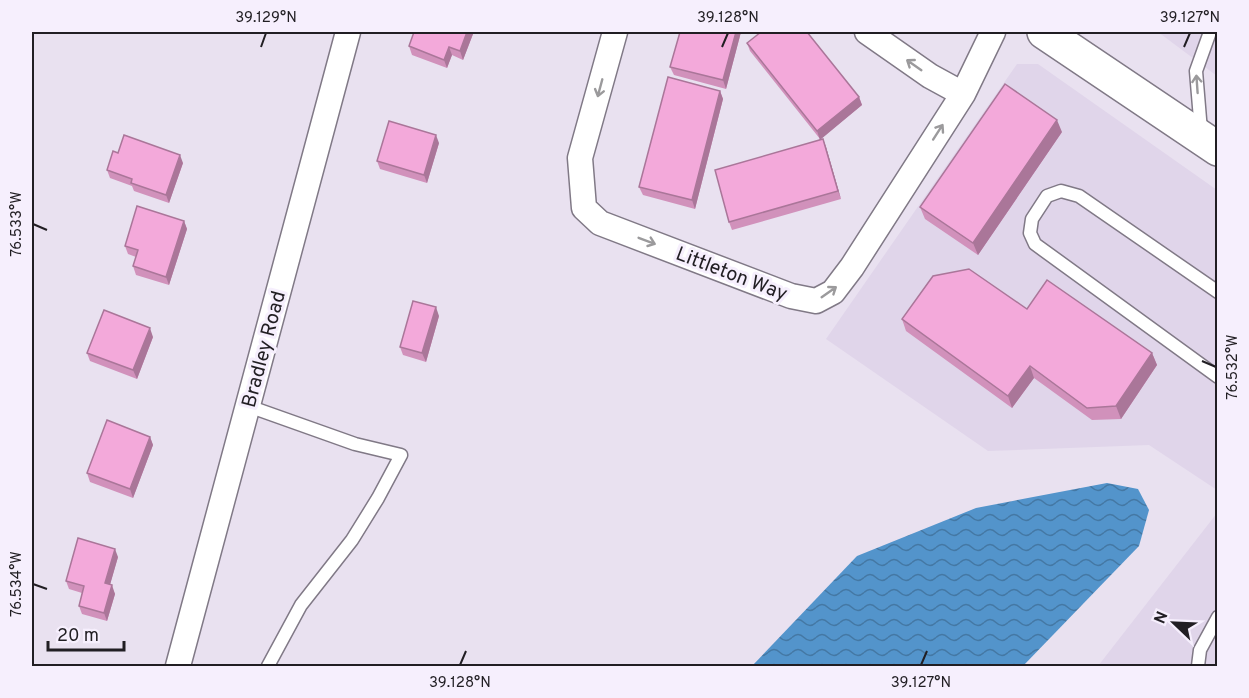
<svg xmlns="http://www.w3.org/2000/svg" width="1249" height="698" font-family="Overpass,sans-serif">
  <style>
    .built { fill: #e0d5ea }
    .water { fill: url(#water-waves) }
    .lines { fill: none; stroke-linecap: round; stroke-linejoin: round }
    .service-casing { stroke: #807986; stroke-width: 15 }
    .minor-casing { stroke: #807986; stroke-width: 27 }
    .primary-casing { stroke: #807986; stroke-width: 36 }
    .service { stroke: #fff; stroke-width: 12 }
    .minor { stroke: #fff; stroke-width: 24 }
    .primary { stroke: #fff; stroke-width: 33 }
    .wall { fill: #d191bb }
    .shaded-wall { fill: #aa7699 }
    .building { fill: #f3a9da; stroke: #aa7699; stroke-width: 1.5 }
    .oneway { stroke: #9b9a9c }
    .ticks { fill: none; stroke: #211e23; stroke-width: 2 }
    .labels { text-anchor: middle; stroke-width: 6; stroke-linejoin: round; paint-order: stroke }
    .street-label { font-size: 20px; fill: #211e23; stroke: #f6effd }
    .neatline { fill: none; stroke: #211e23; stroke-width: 2 }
    .ticks-label { font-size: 15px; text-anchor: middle; fill: #211e23 }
  </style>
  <defs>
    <pattern id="water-waves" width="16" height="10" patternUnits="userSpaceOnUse" patternTransform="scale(1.5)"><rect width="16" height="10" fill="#5394cb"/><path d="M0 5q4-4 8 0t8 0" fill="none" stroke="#4478a4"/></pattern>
  </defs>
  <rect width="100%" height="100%" fill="#e9e1f0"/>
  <path class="built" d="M1158,32h59v44z
    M1017,64h21l179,126v300l-68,-45 -161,6 -162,-112z
    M1217,513v153h-119z"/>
  <path class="water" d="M1107,483l31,6 11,21 -10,36 -116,120h-271l105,-110 119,-48z"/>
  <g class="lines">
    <defs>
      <path id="service" d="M1201,131l-5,-60 14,-39
        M1218,292l-139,-96 -18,-5 -14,5 -15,23 -2,14 5,11 183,133
        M248,406l107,38 46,11 -23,43 -26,42 -51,65 -33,61
        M1198,666l2,-16 18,-33"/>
      <path id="minor" d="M615,32l-35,126 4,50 16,15 191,73 25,5 17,-9 19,-25 111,-173 30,-62
        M867,32l63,44 33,18
        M178,666l170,-634"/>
      <path id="primary" d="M1044,32l174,117"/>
    </defs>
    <use href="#service" class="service-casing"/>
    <use href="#minor" class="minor-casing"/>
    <use href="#primary" class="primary-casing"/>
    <use href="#service" class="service"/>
    <use href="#minor" class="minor"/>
    <use href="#primary" class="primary"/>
  </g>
  <path class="wall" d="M680,32h61l-15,57 -52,-14 -4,-8z
    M473,34l-10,26 -11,-5 -5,13 -35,-13 -3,-9z
    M747,43l112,54 3,8 -42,34h3l3,8 15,52 -109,31 -3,-8 91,-83 -70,-88z
    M720,91l3,8 -28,110 -52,-14 -4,-8z
    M1062,132l-84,123 -53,-36 -5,-12z
    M439,143l-12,40 -47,-14 -3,-8z
    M118,153l65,10 -14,40 -35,-12 -2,-5 -22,-8 -3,-8z
    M184,221l3,8 -18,56 -33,-10 -3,-9 3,-9 -8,-3 -3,-8z
    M1027,309l125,44 5,12 -36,54 -29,1 -58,-42 -22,30 -106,-77 -4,-12z
    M439,316l-13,46 -23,-7 -3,-8z
    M153,337l-16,42 -47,-18 -3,-8z
    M150,437l3,8 -20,53 -43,-16 -3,-9z
    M118,557l-8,27 5,10 -8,27 -25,-7 -3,-8 3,-13 -13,-4 -3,-8z"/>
  <path class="shaded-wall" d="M467,32h5l1,2 -10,26 -3,-9z
    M736,32h5l-15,57 -3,-9z
    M449,47l3,8 -5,13 -3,-8z
    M720,91l3,8 -28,110 -3,-9z
    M859,97l3,8 -42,35 -3,-9z
    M1057,120l5,12 -84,123 -5,-12z
    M436,135l3,8 -12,40 -3,-8z
    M823,139l3,8 15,52 -3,-8z
    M180,155l3,8 -14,40 -3,-8z
    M184,221l3,8 -18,56 -3,-8z
    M436,307l3,9 -13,46 -4,-9z
    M150,328l3,9 -16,42 -4,-9z
    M1152,353l5,12 -36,54 -5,-13z
    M1030,366l4,12 -22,30 -4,-12z
    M150,437l3,8 -20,53 -3,-9z
    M115,549l3,8 -10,35 -3,-9z
    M112,585l3,9 -8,27 -3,-8z"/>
  <path class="building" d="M414,32h53l-7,19 -11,-4 -5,13 -35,-14z
    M680,32h56l-13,48 -53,-13z
    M761,32h46l52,65 -42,34 -70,-88z
    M668,77l52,14 -28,109 -53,-13z
    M1005,84l52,36 -84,123 -53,-36z
    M389,121l47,14 -12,40 -47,-14z
    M124,135l56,20 -14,40 -35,-12 1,-4 -25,-9 6,-19 5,2z
    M823,139l15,52 -109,31 -14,-52z
    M137,206l47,15 -18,56 -33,-11 5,-16 -13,-4z
    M969,269l58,40 20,-29 105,73 -36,53 -29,2 -57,-42 -22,30 -106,-77 31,-43z
    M413,301l23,6 -14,46 -22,-6z
    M104,310l46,18 -17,42 -46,-17z
    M107,420l43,17 -20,52 -43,-16z
    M78,538l37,11 -10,34 7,2 -8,28 -25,-7 5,-20 -18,-5z"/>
  <defs><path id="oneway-shaft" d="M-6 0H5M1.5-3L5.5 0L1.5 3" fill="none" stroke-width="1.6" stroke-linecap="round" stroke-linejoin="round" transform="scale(1.5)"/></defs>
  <g class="oneway">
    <use href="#oneway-shaft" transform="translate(914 65) rotate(-145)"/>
    <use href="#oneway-shaft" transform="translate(1197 84) rotate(-94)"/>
    <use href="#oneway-shaft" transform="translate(600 88) rotate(105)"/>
    <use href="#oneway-shaft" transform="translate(938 132) rotate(-57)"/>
    <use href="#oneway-shaft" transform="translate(647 241) rotate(21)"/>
    <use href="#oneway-shaft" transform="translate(829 292) rotate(-35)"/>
  </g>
  <path class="ticks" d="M261,47l5,-14M722,47l6,-14M1184,47l6,-14M33,224l14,6M1202,361l14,6M33,584l14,5M460,665l6,-14M921,665l6,-14"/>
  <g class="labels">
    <g class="street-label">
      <text transform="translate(732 273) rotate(21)" y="7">Littleton Way</text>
      <text transform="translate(263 349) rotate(-75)" y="7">Bradley Road</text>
    </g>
  </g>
  <rect width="1249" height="698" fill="none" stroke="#f6effd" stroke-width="66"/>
  <g transform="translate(1174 623) rotate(293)" stroke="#f6effd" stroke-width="4.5" paint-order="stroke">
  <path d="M0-4.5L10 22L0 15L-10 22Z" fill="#211e23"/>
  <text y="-9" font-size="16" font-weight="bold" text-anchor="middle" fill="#211e23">N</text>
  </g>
  <path d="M48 641v9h76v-9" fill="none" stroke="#211e23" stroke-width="3"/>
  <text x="57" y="641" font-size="18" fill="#211e23" stroke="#f6effd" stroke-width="4.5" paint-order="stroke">20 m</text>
  <rect x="33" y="33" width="1183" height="632" class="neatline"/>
  <g class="ticks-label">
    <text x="266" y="22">39.129°N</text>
    <text x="728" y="22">39.128°N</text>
    <text x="1190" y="22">39.127°N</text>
    <text transform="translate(16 224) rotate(-90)" y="5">76.533°W</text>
    <text transform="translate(1232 367) rotate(-90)" y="5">76.532°W</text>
    <text transform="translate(16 584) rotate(-90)" y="5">76.534°W</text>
    <text x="460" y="687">39.128°N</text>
    <text x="921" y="687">39.127°N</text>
  </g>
</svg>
